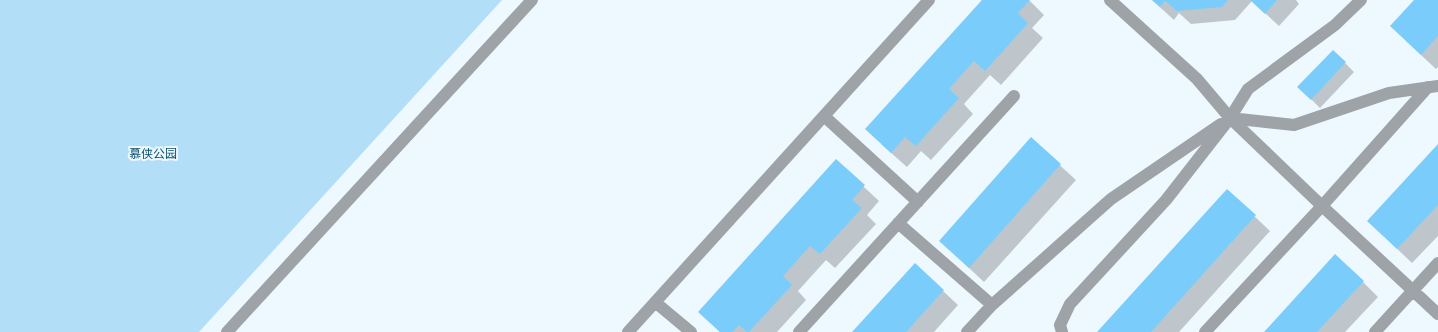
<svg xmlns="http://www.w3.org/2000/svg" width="1438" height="332" font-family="Lato,'Noto Sans SC',sans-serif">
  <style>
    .green { fill: #b3def7 }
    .shadow { fill: #0003 }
    .building { fill: #7acdfb }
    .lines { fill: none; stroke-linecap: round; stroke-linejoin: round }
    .minor { stroke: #9ea3a7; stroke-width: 12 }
    .labels { text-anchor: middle; stroke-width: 4; stroke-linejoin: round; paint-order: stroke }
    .park-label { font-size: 12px; fill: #105271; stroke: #eef8ff }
  </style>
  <rect width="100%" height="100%" fill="#eef8ff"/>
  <path class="green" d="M0,0h502l-303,332h-199z"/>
  <path class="shadow" d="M983,0h46l15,15 -12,13 11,10 -42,47 -11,-10 -26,29 9,10 -42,46 -10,-9 -14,16 -26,-23z
    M1152,0h144l3,4 -20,22 -27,-25 -17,19 -44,4 -12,-11 -5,7z
    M1415,0h23v67l-2,2 -30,-28z
    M1333,51l21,21 -34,36 -12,-12z
    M1031,139l45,41 -92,102 -44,-41z
    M1438,146v90l-26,27 -44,-42z
    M836,161l43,40 -12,14 9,9 -41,44 -9,-8 -28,31 8,9 -29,32h-57l-21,-20z
    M1227,190l43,41 -91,101h-80z
    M1363,282l15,15 -33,35h-80z
    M943,291l15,14 -24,27h-81z"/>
  <path class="building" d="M982,0h48l-12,13 10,10 -43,48 -11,-10 -25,28 10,9 -43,48 -11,-9 -14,16 -26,-24z
    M1152,0h76l-6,7 -45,4 -12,-10 -5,6z
    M1250,0h27l-12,14z
    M1414,0h24v36l-17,19 -31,-29z
    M1333,50l13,12 -35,38 -14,-13z
    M1031,137l30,27 -92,104 -30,-27z
    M1438,144v61l-41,44 -30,-28z
    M836,159l29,26 -13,15 10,8 -42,46 -10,-8 -27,30 9,9 -43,47h-2l-8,-7 -7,7h-12l-22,-20z
    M1227,189l29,26 -105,117h-54z
    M1335,254l29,27 -47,51h-53z
    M915,263l29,27 -38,42h-54z"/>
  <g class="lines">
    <path class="minor" d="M1110,0l87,79 33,39 64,7 95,-32 49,-7
      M824,116l94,86
      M1230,118l92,88 116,108
      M898,223l94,82
      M655,302l36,30
      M227,332l305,-332
      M628,332l301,-332
      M799,332l215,-236
      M967,332l25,-27 119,-106 110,-75
      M1062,332l-2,-7 10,-21 96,-104 64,-82 18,-29 87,-64 26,-25
      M1205,332l117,-126 106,-119
      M1375,332l63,-69"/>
  </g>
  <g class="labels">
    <g class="park-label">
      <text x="153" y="158">慕侠公园</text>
    </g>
  </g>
</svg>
